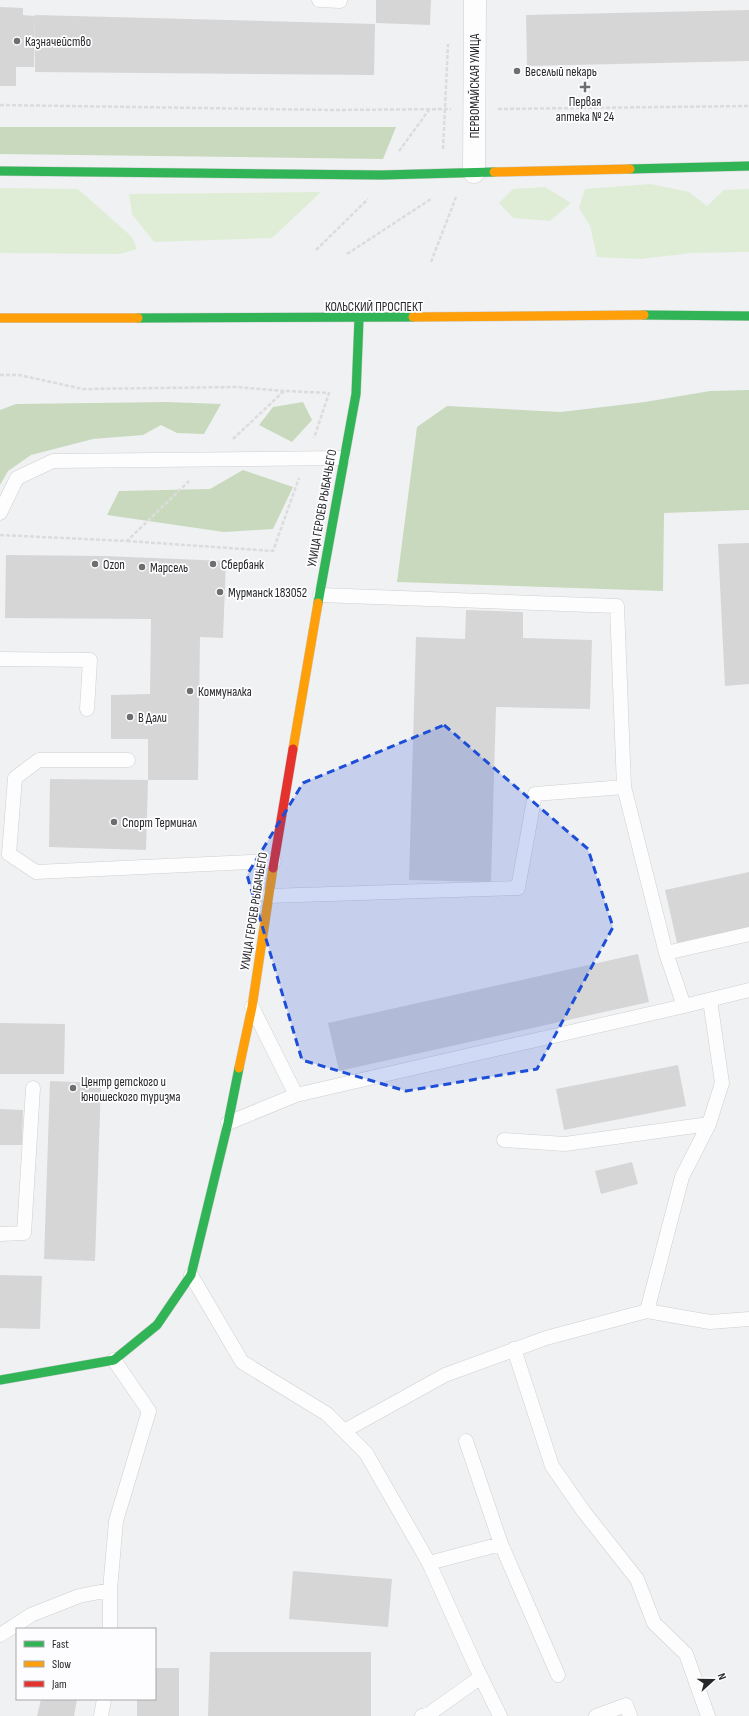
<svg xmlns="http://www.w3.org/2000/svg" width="749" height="1716" font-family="'Sofia Sans Condensed',sans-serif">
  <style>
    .green { fill: #dfedd6 }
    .forest { fill: #c8d9bd }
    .building { fill: #d6d6d7 }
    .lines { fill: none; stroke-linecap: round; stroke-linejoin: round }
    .lane-casing { stroke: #cecfd1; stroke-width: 15 }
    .street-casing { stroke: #cecfd1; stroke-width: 23 }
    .fast-casing { stroke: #cecfd1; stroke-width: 10 }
    .slow-casing { stroke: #cecfd1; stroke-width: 10 }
    .jam-casing { stroke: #cecfd1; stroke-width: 10 }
    .path { stroke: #dcdcdc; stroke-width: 2.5; stroke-dasharray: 4 2; stroke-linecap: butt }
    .lane { stroke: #fdfdfd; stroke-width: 14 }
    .street { stroke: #fdfdfd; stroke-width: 22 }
    .fast { stroke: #30b455; stroke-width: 9 }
    .slow { stroke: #ff9f0a; stroke-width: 9 }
    .jam { stroke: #e5322d; stroke-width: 9 }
    .marked { fill: #1d4ed8; fill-opacity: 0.2; stroke: #1d4ed8; stroke-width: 3; stroke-dasharray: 8 5; stroke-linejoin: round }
    .poi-dot { fill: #6d6e70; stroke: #fdfdff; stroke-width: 1.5 }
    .labels { text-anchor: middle; stroke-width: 3.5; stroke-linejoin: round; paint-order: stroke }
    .poi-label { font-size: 13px; fill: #272729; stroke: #fdfdff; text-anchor: start }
    .street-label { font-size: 13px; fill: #272729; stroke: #fdfdff }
  </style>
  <rect width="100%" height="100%" fill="#f0f1f3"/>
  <path class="green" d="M651,184l38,8 18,14 17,-16 25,-1v63l-57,1 -52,6 -43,-2 -7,-31 -11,-18 6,-19z
    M545,187l26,16 -21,18 -37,-3 -14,-15 14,-14z
    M0,188l78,1 54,48 5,12 -17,5 -120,-1z
    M321,192l-49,46 -118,4 -22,-28 -3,-20z"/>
  <path class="forest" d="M0,127h396l-13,32 -383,-5z
    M749,390v120l-85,3 -1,78 -266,-9 20,-155 30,-21 114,6 84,-10 65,-11z
    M167,402l54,2 -17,30 -27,-1 -16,-8 -18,10 -50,4 -62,16 -23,16 -8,14v-75l16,-6z
    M303,402l9,18 -20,22 -33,-17 14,-18z
    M243,470l50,17 -20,42 -49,3 -117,-17 12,-24 91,-2z"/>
  <path class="building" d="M376,0h55l-1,25 -54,-2z
    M0,7l23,1v7l12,1 -1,51h-18v19h-16z
    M749,10v51l-222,5 -1,-51z
    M35,15l340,9 -1,51 -339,-3z
    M749,543v141l-24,2 -7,-142z
    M6,555l98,1 122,5 -3,77 -23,-1 -2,143h-50v-41h-37v-44l39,-1 1,-75 -146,-1z
    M466,610l57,2v26l69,2 -2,69 -94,-2 -5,175 -82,-2 7,-243 49,2z
    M50,779l98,1 -2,70 -97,-3z
    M749,872v55l-72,16 -12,-53z
    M638,954l11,48 -310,69 -11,-48z
    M0,1023l65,1 -1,50h-64z
    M678,1065l8,41 -122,24 -8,-41z
    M50,1081l51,2 -6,178 -51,-2z
    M0,1109l23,1 -1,35h-22z
    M632,1162l6,22 -37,10 -6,-23z
    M0,1275l42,1 -2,53 -40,-1z
    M293,1571l99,8 -4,48 -99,-8z
    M210,1652h161v64h-163z
    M155,1668h24v48h-42v-17h18z
    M41,1699h36l-3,17h-37z"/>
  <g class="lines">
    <defs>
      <path id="lane" d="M319,0l21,1
        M0,513l17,-35 36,-17 290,-3
        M0,659l90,1 -3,49
        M128,760h-89l-24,18 -6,76 27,18 238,-11
        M268,896l250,-8 17,-94 89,-7
        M666,953l83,-19
        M684,1006l65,-16
        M252,1007l44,88 388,-89 -18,-53 -42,-166 -7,-181 -297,-11
        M228,1123l68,-28
        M504,1140l61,4 144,-20 13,-41 -12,-83
        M0,1234l24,-1 9,-145
        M191,1275l51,87 85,52 39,39 63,110 47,104 24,49
        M647,1311l63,11 39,-3
        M514,1349l38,117 32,46 53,67 17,44 32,31 22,62
        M344,1431l101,-56 101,-37 101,-27 35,-134 27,-53
        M501,1544l57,131
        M429,1563l72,-19 -35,-103
        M110,1629v-39
        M0,1635l31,-20 48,-19 31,-6 6,-69 33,-110 -35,-51
        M101,1716l3,-17
        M422,1716l7,-2 52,-37
        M596,1716l30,-11 4,11"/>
      <path id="street" d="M474,172l1,-172"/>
      <path id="fast" d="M630,169l119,-3
        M0,171l382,4 112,-3
        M644,315l105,1
        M138,318l275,-1
        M318,603l38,-209 3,-75
        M0,1380l114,-20 43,-35 34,-50 37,-152 11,-55"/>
      <path id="slow" d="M494,172l136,-3
        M413,317l231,-2
        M0,318h138
        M293,749l25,-146
        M239,1068l13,-61 21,-139"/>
      <path id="jam" d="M273,868l20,-119"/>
    </defs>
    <use href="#lane" class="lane-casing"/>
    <use href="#street" class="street-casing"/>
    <use href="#fast" class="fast-casing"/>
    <use href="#slow" class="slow-casing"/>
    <use href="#jam" class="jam-casing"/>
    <path class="path" d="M0,105l333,5 118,-1
      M498,109l251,-3
      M443,149l5,-105
      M399,151l30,-41
      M316,250l52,-51
      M347,254l84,-55
      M431,262l25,-65
      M0,375h19l64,14 154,-2 47,4
      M233,439l51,-48 45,2 -15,45
      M0,535l127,6 62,-60
      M127,541l146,10 26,-73"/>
    <use href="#lane" class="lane"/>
    <use href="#street" class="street"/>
    <use href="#fast" class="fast"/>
    <use href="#slow" class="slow"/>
    <use href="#jam" class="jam"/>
  </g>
  <path class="marked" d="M444,725l144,124 25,78 -76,142 -131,22 -104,-31 -55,-185 56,-92z"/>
  <g class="poi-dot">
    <circle cx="17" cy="41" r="4"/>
    <circle cx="517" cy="71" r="4"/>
    <path d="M583 81h4v4h4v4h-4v4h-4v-4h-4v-4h4z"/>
    <circle cx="95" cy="564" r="4"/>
    <circle cx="213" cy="564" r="4"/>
    <circle cx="142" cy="567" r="4"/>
    <circle cx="220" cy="592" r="4"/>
    <circle cx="190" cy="691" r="4"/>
    <circle cx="130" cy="717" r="4"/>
    <circle cx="114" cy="822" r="4"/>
    <circle cx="73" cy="1088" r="4"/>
  </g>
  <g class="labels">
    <g class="poi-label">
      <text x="25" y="46">Казначейство</text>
      <text x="525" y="76">Веселый пекарь</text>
      <text x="585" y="106" text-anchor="middle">Первая<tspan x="585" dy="15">аптека № 24</tspan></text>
      <text x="103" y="569">Ozon</text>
      <text x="221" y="569">Сбербанк</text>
      <text x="150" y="572">Марсель</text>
      <text x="228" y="597">Мурманск 183052</text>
      <text x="198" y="696">Коммуналка</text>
      <text x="138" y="722">В Дали</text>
      <text x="122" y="827">Спорт Терминал</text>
      <text x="81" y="1086">Центр детского и<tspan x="81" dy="15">юношеского туризма</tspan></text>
    </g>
    <g class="street-label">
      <text transform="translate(474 86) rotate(-90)" y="5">ПЕРВОМАЙСКАЯ УЛИЦА</text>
      <text x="374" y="311">КОЛЬСКИЙ ПРОСПЕКТ</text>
      <text transform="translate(321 508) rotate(-80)" y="5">УЛИЦА ГЕРОЕВ РЫБАЧЬЕГО</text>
      <text transform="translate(253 911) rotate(-81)" y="5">УЛИЦА ГЕРОЕВ РЫБАЧЬЕГО</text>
    </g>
  </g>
  <rect x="16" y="1628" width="140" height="72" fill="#fdfdff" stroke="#a7a7a9"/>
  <rect x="24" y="1641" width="20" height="6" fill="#30b455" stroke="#a7a7a9"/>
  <text x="52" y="1648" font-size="12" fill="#272729">Fast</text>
  <rect x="24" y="1661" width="20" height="6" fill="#ff9f0a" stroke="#a7a7a9"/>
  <text x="52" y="1668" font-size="12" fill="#272729">Slow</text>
  <rect x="24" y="1681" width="20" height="6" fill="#e5322d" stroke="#a7a7a9"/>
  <text x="52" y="1688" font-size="12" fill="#272729">Jam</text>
  <g transform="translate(713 1680) rotate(69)" stroke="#fdfdff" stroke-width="3" paint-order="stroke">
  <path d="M0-3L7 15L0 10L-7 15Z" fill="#272729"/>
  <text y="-6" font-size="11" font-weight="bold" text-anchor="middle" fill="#272729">N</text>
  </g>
</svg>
